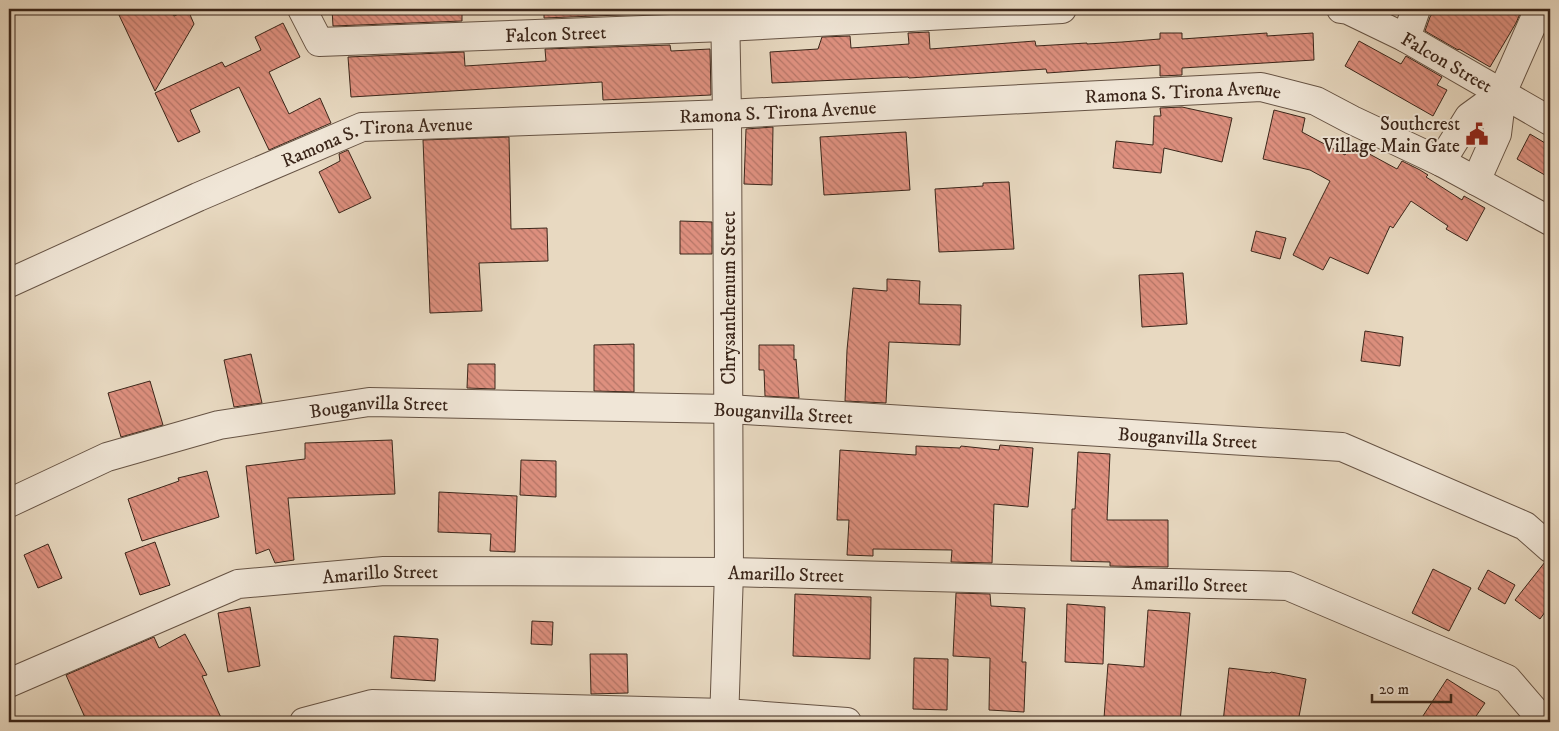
<svg xmlns="http://www.w3.org/2000/svg" width="1559" height="731" font-family="'IM FELL DW Pica',serif">
  <style>
    .building { fill: url(#building-back-hatch); stroke: #3b261a }
    .lines { fill: none; stroke-linecap: round; stroke-linejoin: round }
    .minor-casing { stroke: #665344; stroke-width: 30 }
    .tertiary-casing { stroke: #665344; stroke-width: 30 }
    .minor { stroke: #f0e6d7; stroke-width: 28 }
    .tertiary { stroke: #f0e6d7; stroke-width: 28 }
    .labels { text-anchor: middle; stroke-width: 4; stroke-linejoin: round; paint-order: stroke }
    .street-label { font-size: 19px; fill: #3b261a; stroke: #f0e6d7 }
    .poi-label { font-size: 19px; fill: #3b261a; stroke: #f0e6d7; text-anchor: end }
  </style>
  <defs>
    <pattern id="building-back-hatch" width="6" height="6" patternUnits="userSpaceOnUse" patternTransform="scale(1.25)"><rect width="6" height="6" fill="#de907f"/><path d="M-1 5l2 2M0 0l6 6M5-1l2 2" fill="none" stroke="#b57567"/></pattern>
  </defs>
  <rect width="100%" height="100%" fill="#e8d9c1"/>
  <filter id="stains"><feTurbulence type="fractalNoise" baseFrequency=".004" numOctaves="4"/><feColorMatrix values="0 0 0 0 .2 0 0 0 0 .09 0 0 0 0 .02 0 0 0 .5 -.17"/></filter>
  <radialGradient id="worn" r=".72"><stop offset=".6" stop-color="#630" stop-opacity="0"/><stop offset="1" stop-color="#630" stop-opacity=".3"/></radialGradient>
  <path class="building" d="M133,9h38l3,7 14,-6 6,14 -39,67 -36,-76z
    M332,9h130v12l-129,5z
    M544,9h125v4l-125,5z
    M1435,9h87l-6,14 -26,44 -31,-18 -1,1 -33,-19 5,-14z
    M283,23l17,34 -31,15 20,42 31,-16 11,25 -62,27 -30,-63 -49,23 10,22 -22,10 -23,-49 67,-31 3,5 36,-17 -6,-13z
    M929,32l1,17 105,-8 1,5 51,-3v1l35,-2 38,-3v-6h22v6l85,-6v3l46,-3 1,27 -132,8v7l-22,1v-11l-113,8 -1,-4 -137,9 -1,-1 -25,1 -111,5 -2,-31 48,-3 4,-12 28,-1 1,12 58,-4 -1,-11z
    M1359,41l42,23 5,-8 36,21 -5,8 10,5 -14,26 -88,-50z
    M670,45l1,6 39,-2 1,46 -108,5 -1,-18 -251,15 -3,-40 116,-5 1,14 81,-5 -1,-12z
    M1182,107l50,11 -10,44 -58,-14 -3,25 -48,-5 3,-27 37,4 1,-29h7l-1,-8z
    M1274,110l31,8 -3,14 43,23 6,-11 46,25 5,-8 18,9 8,5 -2,2 36,23 2,-4 21,12 -18,33 -21,-12 2,-3 -37,-25 -18,27 -3,-2 -22,48 -38,-17 -7,13 -30,-15 37,-74 -20,-11 -47,-11z
    M773,127l-1,58 -28,-1 2,-55z
    M906,132l4,58 -86,5 -4,-58z
    M1530,134l20,12v32l-33,-19z
    M509,137l2,92 36,-1 1,33 -69,2 3,48 -52,2 -7,-173z
    M348,150l23,48 -32,15 -20,-41 21,-11 -1,-7z
    M1009,182l5,67 -75,3 -4,-63 48,-3v-3z
    M680,221l32,1v32h-32z
    M1256,231l30,7 -6,21 -29,-8z
    M1183,273l4,51 -45,3 -3,-52z
    M887,279l33,2 -1,23 42,1 -1,40 -71,-3 -3,61 -41,-2 2,-51 6,-62 34,3z
    M1365,331l38,6 -3,29 -39,-5z
    M634,344v48l-40,-1v-46z
    M759,345h35v15l2,-1 3,39 -34,-2 -1,-26h-5z
    M251,354l11,49 -28,4 -10,-47z
    M468,364h27v25l-28,-1z
    M150,381l13,44 -42,12 -13,-44z
    M392,440l3,54 -107,4 6,62 -19,3 -6,-14 -13,5 -10,-88 59,-7v-16z
    M1000,445l33,3 -5,59 -34,-3 -2,59 -41,-1 1,-12 -79,-1v7l-26,-1 2,-35h-12l3,-70 76,5v-9l44,2 1,-2 38,4z
    M1078,452l32,2 -3,66h61v47l-58,-1v-4l-39,-1 1,-52h3z
    M521,460l35,1v36l-36,-2z
    M207,471l12,46 -77,24 -14,-42 51,-18 -1,-3z
    M439,492l78,4 -2,56 -25,-1 1,-17 -53,-2z
    M155,542l15,43 -30,10 -15,-42z
    M48,544l14,34 -24,10 -14,-33z
    M1545,562l5,1v42l-10,14 -25,-19z
    M1433,569l38,19 -22,43 -37,-18z
    M1488,570l27,15 -10,19 -27,-15z
    M956,593l34,1 1,12 34,2 -3,54h4l-2,50 -35,-2 1,-52 -37,-2z
    M795,594l76,3 -1,62 -77,-3z
    M1067,604l38,3 -2,57 -38,-2z
    M250,607l10,59 -32,6 -10,-59z
    M1148,610l42,3 -10,109h-28l-48,-4 4,-54 36,3z
    M532,621l21,1 -1,23 -21,-1z
    M185,634l22,41 -5,1 21,46h-136l-21,-47 88,-38 5,11z
    M394,636l44,3 -3,42 -44,-3z
    M590,654h37l1,39 -37,1z
    M914,658l34,1 -1,51 -34,-1z
    M1229,668l41,5 1,-1 35,7 -8,43h-75z
    M1447,679l38,24 -13,19h-53z"/>
  <g class="lines">
    <defs>
      <g id="minor">
        <path id="s1" d="M302,9l17,33 406,-15 337,-18"/>
        <path id="s2" d="M1341,9l7,1 58,28 144,83"/>
        <path d="M1406,38l10,-29"/>
        <path d="M1441,162l28,-45 33,-24"/>
        <path d="M1476,181l21,-47 5,-41 37,-84"/>
        <path id="s3" d="M9,503l98,-46 112,-32 150,-23 360,7 613,38 183,79 25,22"/>
        <path id="s4" d="M9,683l229,-99 146,-13 345,1 559,14 219,93 37,43"/>
        <path d="M304,722l68,-18 353,9 122,9"/>
        <path d="M724,722l5,-150 -2,-458 -2,-105"/>
      </g>
      <g id="tertiary">
        <path id="s5" d="M9,283l189,-86 164,-70 365,-13 534,-27 55,14 36,19 89,42 109,59"/>
      </g>
    </defs>
    <use href="#minor" class="minor-casing"/>
    <use href="#tertiary" class="tertiary-casing"/>
    <use href="#minor" class="minor"/>
    <use href="#tertiary" class="tertiary"/>
  </g>
  <defs>
    <symbol id="civic-bare" viewBox="-9 -9 18 18"><path d="M-.6-6.5H3V-4.5H.6V-3L4-1V1h2V6H-6V1h2V-1L-.6-3ZM-1.2 2.5V6h2.4V2.5Z" fill="#8f2418" stroke="#f0e6d7" stroke-width="2.5" paint-order="stroke"/></symbol>
  </defs>
  <g fill-rule="evenodd">
    <use href="#civic-bare" x="1461" y="118" width="32" height="32"/>
  </g>
  <g class="labels">
    <g class="street-label">
      <text dy="7" stroke="none"><textPath href="#s1" startOffset="274">Falcon Street</textPath></text>
      <text dy="7" stroke="none"><textPath href="#s2" startOffset="119">Falcon Street</textPath></text>
      <text dy="7" stroke="none"><textPath href="#s5" startOffset="1208">Ramona S. Tirona Avenue</textPath></text>
      <text dy="7" stroke="none"><textPath href="#s5" startOffset="802">Ramona S. Tirona Avenue</textPath></text>
      <text dy="7" stroke="none"><textPath href="#s5" startOffset="398">Ramona S. Tirona Avenue</textPath></text>
      <text transform="translate(728 298) rotate(-90)" y="7">Chrysanthemum Street</text>
      <text dy="7" stroke="none"><textPath href="#s3" startOffset="386">Bouganvilla Street</textPath></text>
      <text dy="7" stroke="none"><textPath href="#s3" startOffset="791">Bouganvilla Street</textPath></text>
      <text dy="7" stroke="none"><textPath href="#s3" startOffset="1196">Bouganvilla Street</textPath></text>
      <text dy="7" stroke="none"><textPath href="#s4" startOffset="392">Amarillo Street</textPath></text>
      <text dy="7" stroke="none"><textPath href="#s4" startOffset="798">Amarillo Street</textPath></text>
      <text dy="7" stroke="none"><textPath href="#s4" startOffset="1202">Amarillo Street</textPath></text>
    </g>
    <g class="poi-label">
      <text x="1460" y="130">Southcrest<tspan x="1460" dy="22">Village Main Gate</tspan></text>
    </g>
  </g>
  <rect width="1559" height="731" fill="none" stroke="#e8d9c1" stroke-width="30"/>
  <rect x="10" y="10" width="1539" height="711" fill="none" stroke="#3b261a" stroke-width="2.5"/>
  <rect x="15" y="15" width="1529" height="701" fill="none" stroke="#3b261a"/>
  <path d="M1372 694v8h79v-8" fill="none" stroke="#3b261a" stroke-width="2.5"/>
  <text x="1379" y="694" font-size="15" fill="#3b261a" stroke="#f0e6d7" stroke-width="4" paint-order="stroke">20 m</text>
  <rect width="100%" height="100%" filter="url(#stains)"/>
  <rect width="100%" height="100%" fill="url(#worn)"/>
</svg>
